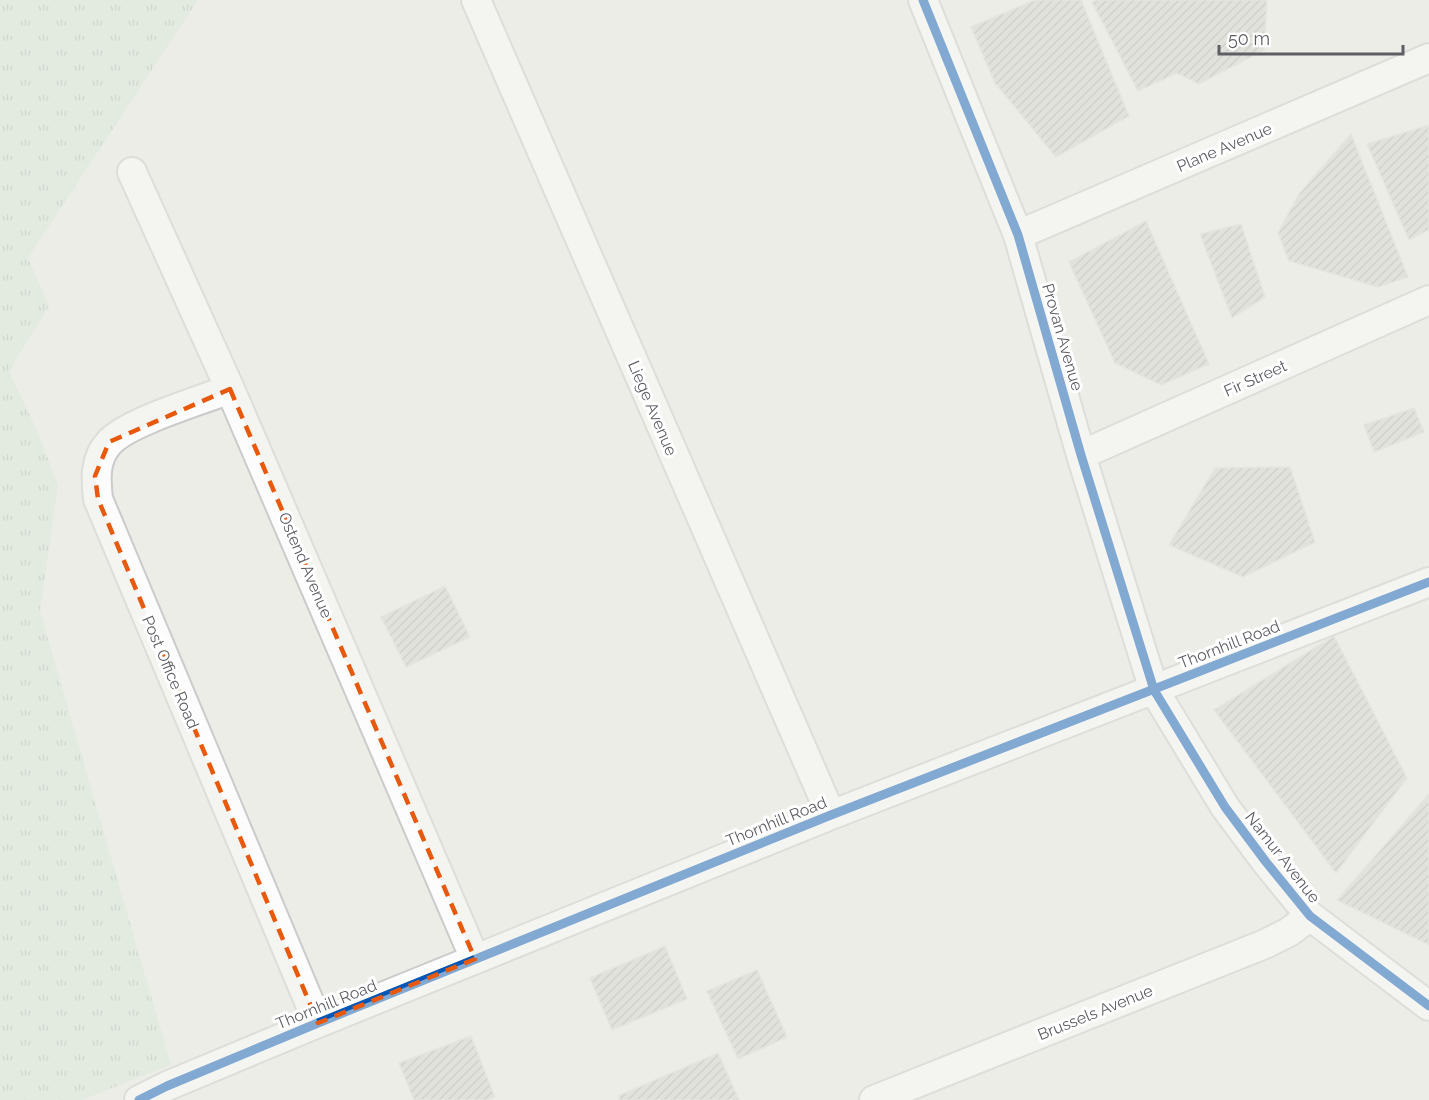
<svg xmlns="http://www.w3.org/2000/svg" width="1429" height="1100" font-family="Raleway,sans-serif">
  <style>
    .grass { fill: url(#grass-tufts) }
    .building { fill: url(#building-hatch); stroke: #dcdcd8; stroke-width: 1.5 }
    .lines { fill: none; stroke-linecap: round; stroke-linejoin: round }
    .minor-casing { stroke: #cacbca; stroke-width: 32 }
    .minor { stroke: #fcfcfc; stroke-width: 28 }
    .cycleway-casing { stroke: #fff; stroke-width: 13 }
    .cycleway { stroke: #0057b8; stroke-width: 9 }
    .marked { fill: none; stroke: #e8590c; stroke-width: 4.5; stroke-dasharray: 12 8; stroke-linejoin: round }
    .labels { text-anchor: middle; stroke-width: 6; stroke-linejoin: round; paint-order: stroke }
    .street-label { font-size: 16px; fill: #5e5f65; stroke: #fff }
  </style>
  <defs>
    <pattern id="grass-tufts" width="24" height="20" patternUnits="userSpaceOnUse" patternTransform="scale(1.5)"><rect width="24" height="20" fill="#d7e8da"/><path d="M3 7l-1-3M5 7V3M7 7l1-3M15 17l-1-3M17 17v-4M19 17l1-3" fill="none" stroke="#b2bfb4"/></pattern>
    <pattern id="building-hatch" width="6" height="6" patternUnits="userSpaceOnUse" patternTransform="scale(1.5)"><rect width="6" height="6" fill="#d4d4d1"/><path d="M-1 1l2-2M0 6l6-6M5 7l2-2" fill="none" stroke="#afafad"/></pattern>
  </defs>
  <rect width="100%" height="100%" fill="#edede8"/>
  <path class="grass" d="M0,0h198l-170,258 21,48 -40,65 30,64 19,50 -18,126 131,454 -89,35h-82z"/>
  <path class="building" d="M1035,0h46l48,116 -73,41 -61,-74 -24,-56z
    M1098,0h169l-3,50 -65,34 -22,-11 -39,18 -46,-89z
    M1429,125v105l-20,10 -42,-96z
    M1351,134l57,143 -30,10 -89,-26 -11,-28 21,-39z
    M1146,221l63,143 -48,21 -46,-22 -46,-101z
    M1241,224l24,73 -33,21 -32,-84z
    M1414,408l10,24 -50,20 -10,-27z
    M1290,467l25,75 -72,35 -74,-32 46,-77z
    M445,586l25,51 -64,30 -25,-50z
    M1334,636l73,142 -71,95 -122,-163z
    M1428,795l1,1v149l-92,-45z
    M665,946l22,53 -75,31 -22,-52z
    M757,970l30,67 -49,22 -31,-68z
    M471,1036l24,61 -7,3h-74l-15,-37z
    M718,1053l21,47h-119l-2,-4z"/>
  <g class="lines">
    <defs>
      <path id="minor" d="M476,0l355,815
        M923,0l95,235 63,220 73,235 71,117 41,55 44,54 119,90
        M132,172l98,217 245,570
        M1018,235l411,-177
        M230,389c-28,11 -103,33 -121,54 -15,16 -13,37 -11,56l220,524
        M1081,455l348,-155
        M139,1100l28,-14 151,-63 513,-208 598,-233
        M874,1100l391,-156 24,-12 21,-16"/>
    </defs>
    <use href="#minor" class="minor-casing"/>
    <use href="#minor" class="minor"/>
    <defs>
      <path id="cycleway" d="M923,0l95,235 63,220 73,235 71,117 41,55 44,54 119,90
        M139,1100l28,-14 151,-63 513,-208 598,-233"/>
    </defs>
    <use href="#cycleway" class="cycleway-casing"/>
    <use href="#cycleway" class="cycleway"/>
  </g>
  <path d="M0 0H1429V1100H0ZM230,389l245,570 -157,64 -220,-524 -3,-23 14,-34z" fill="#edede8" fill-opacity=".55" fill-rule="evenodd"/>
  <path class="marked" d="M230,389l245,570 -157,64 -220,-524 -3,-23 14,-34z"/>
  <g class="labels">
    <g class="street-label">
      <text transform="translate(1224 147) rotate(-23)" y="6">Plane Avenue</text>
      <text transform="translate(1063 337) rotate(74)" y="6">Provan Avenue</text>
      <text transform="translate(1255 378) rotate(-24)" y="6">Fir Street</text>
      <text transform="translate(653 408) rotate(67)" y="6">Liege Avenue</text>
      <text transform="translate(306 565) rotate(67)" y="6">Ostend Avenue</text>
      <text transform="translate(1229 644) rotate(-21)" y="6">Thornhill Road</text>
      <text transform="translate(171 672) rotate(67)" y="6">Post Office Road</text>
      <text transform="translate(776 821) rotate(-22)" y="6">Thornhill Road</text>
      <text transform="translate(1283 857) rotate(52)" y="6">Namur Avenue</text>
      <text transform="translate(326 1004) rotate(-22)" y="6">Thornhill Road</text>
      <text transform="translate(1095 1012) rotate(-22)" y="6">Brussels Avenue</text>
    </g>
  </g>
  <path d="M1219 45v9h184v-9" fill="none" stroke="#5e5f65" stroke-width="3"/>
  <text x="1228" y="45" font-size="18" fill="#5e5f65" stroke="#ffffff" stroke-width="4.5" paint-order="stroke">50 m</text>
</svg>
